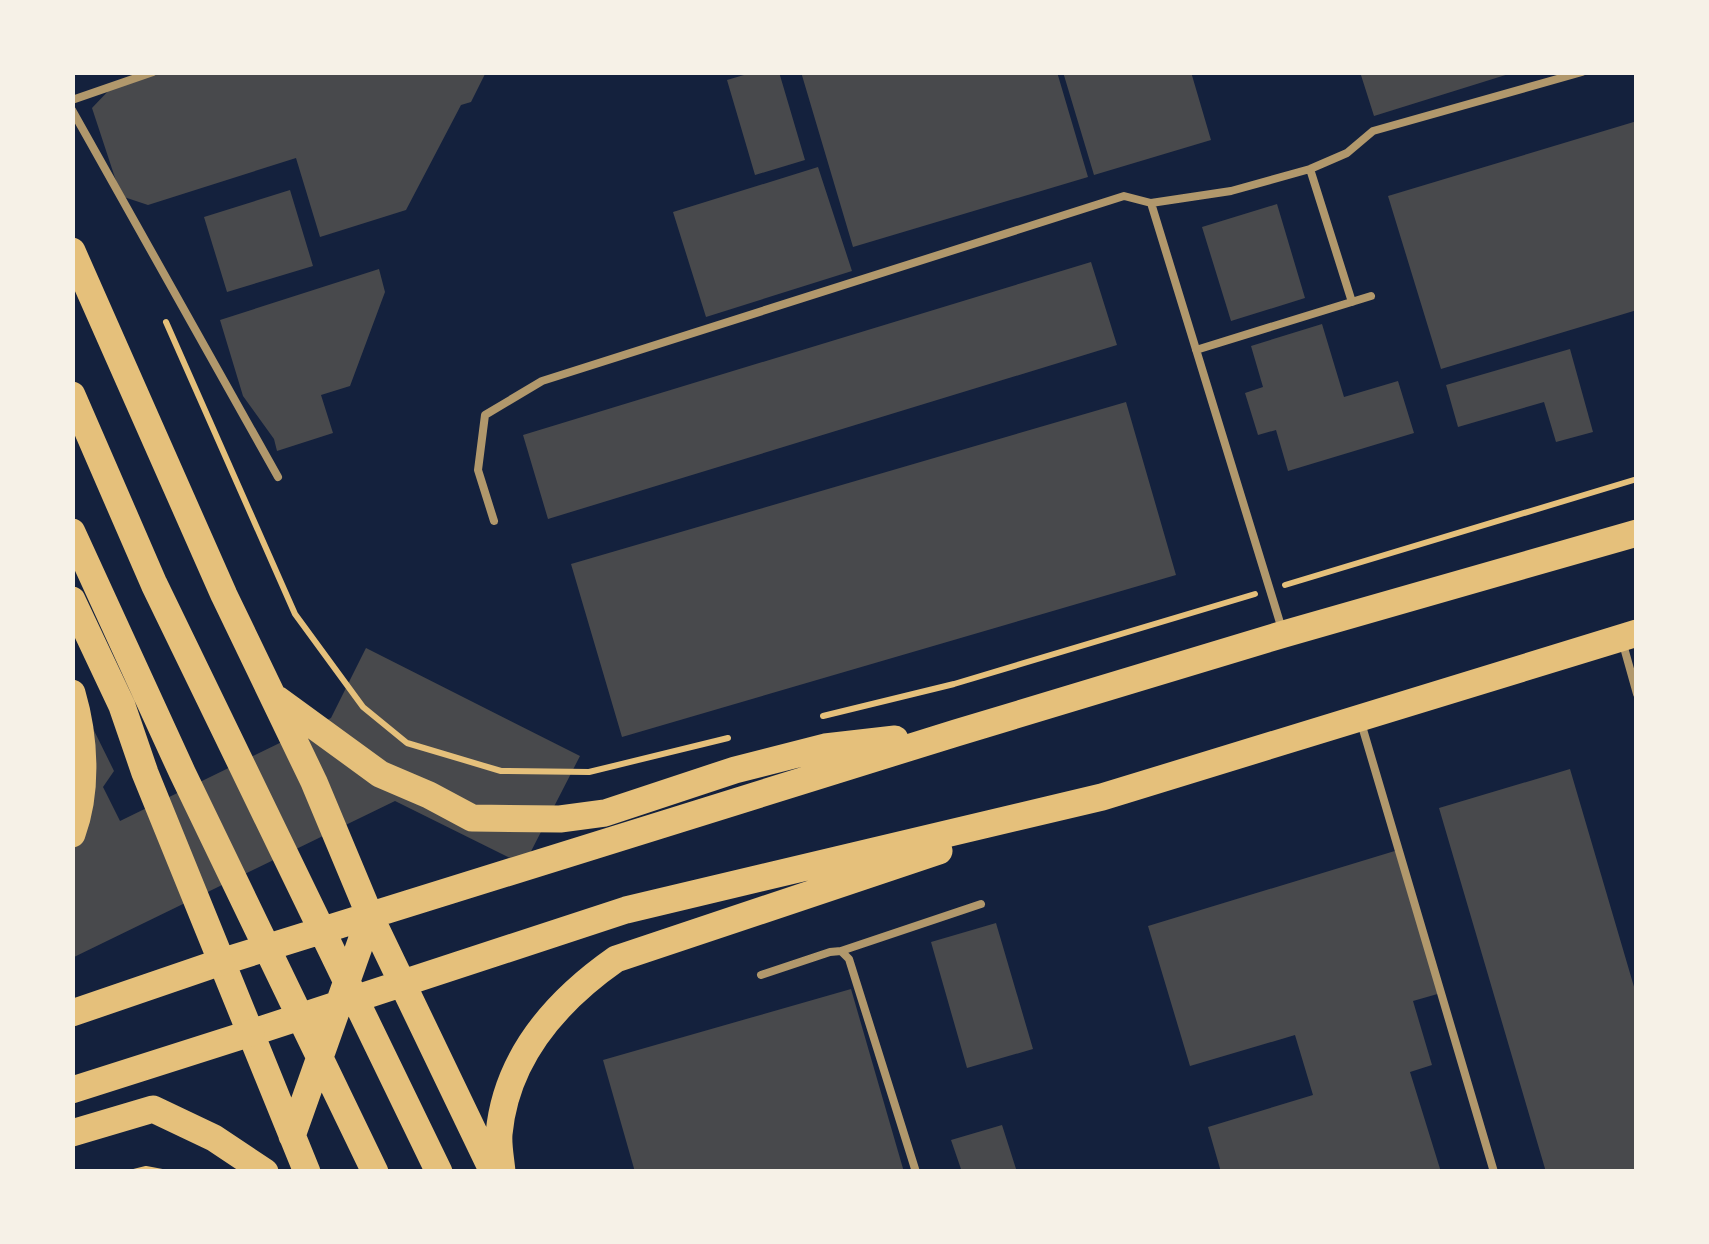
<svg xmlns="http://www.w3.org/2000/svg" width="1709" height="1244" font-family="Cabin,sans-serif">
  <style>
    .building { fill: #48494c }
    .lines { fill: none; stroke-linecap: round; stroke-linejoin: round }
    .path { stroke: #e5c07b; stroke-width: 6 }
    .service { stroke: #b1986c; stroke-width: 8 }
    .primary { stroke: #e5c07b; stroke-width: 27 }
    .trunk { stroke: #e5c07b; stroke-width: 27 }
  </style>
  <rect width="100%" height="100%" fill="#14213d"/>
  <path class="building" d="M159,72h327l-15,30 -10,3 -55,105 -86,27 -24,-79 -148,47 -27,-9 -29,-88 20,-21z
    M754,72h25l26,88 -50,15 -28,-95z
    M801,72h256l31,105 -235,70z
    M1063,72h128l20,68 -117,35z
    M1360,72h152v1l-138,43z
    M1637,121v189l-196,59 -53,-173z
    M818,167l34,104 -146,46 -33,-105z
    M290,190l23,76 -86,26 -23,-75z
    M1277,204l28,94 -74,23 -29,-94z
    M1091,262l26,83 -569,174 -25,-84z
    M379,269l6,23 -35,94 -29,9 12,38 -56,18 -3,-12 -31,-43 -23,-76z
    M1322,324l22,73 54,-16 16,52 -126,38 -12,-41 -18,5 -13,-42 18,-6 -12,-41z
    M1570,349l23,83 -37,10 -12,-40 -86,25 -12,-42z
    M1126,402l50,173 -554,162 -51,-173z
    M366,648l214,108 -56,109 -129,-64 -323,157v-272l42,85 -11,16 17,34 211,-103z
    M1570,769l67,228v175h-91l-107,-364z
    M1398,850l43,143 -28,8 19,64 -22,7 31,100h-220l-13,-45 105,-32 -18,-60 -105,31 -42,-140z
    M996,923l37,126 -66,19 -36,-126z
    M851,989l53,183h-269l-32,-112z
    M1002,1125l15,47h-55l-11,-32z"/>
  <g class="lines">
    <path class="path" d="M166,322l129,292 68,93 44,36 94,28 88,1 139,-34
      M1285,585l352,-106
      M823,716l131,-32 301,-90
      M134,1172l12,-3 16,3"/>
    <path class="service" d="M72,100l81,-28
      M72,110l206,367
      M1310,169l42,133
      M1151,203l130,423
      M1196,350l175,-54
      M494,521l-16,-51 7,-55 57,-34 582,-185 27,7 80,-12 79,-22 37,-16 26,-22 209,-59
      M1623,644l14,50
      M1362,726l132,446
      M841,951l140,-47
      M761,975l69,-23 11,-1 8,8 67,213"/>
    <path class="primary" d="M72,251l152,344 90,187 56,134 123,256
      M72,395l82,189 285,588
      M72,532l110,240 193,400
      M72,600l50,106 23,67 162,399
      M277,699l103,75 49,21 43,23 88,1 45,-6 130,-43 90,-23 70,-8
      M221,962l735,-229 328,-99 353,-101
      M251,1033l375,-123 476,-113 535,-164
      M292,1136l78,-220
      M502,1172c-1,-12 -4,-26 -3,-38 7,-77 57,-133 117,-175l323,-108"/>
    <path class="trunk" d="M72,693c13,44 16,98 0,141
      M72,1013l149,-51
      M72,1090l179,-57
      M72,1133l81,-24 61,29 51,34"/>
  </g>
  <rect width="1709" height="1244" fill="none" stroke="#f6f1e7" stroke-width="150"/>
</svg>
